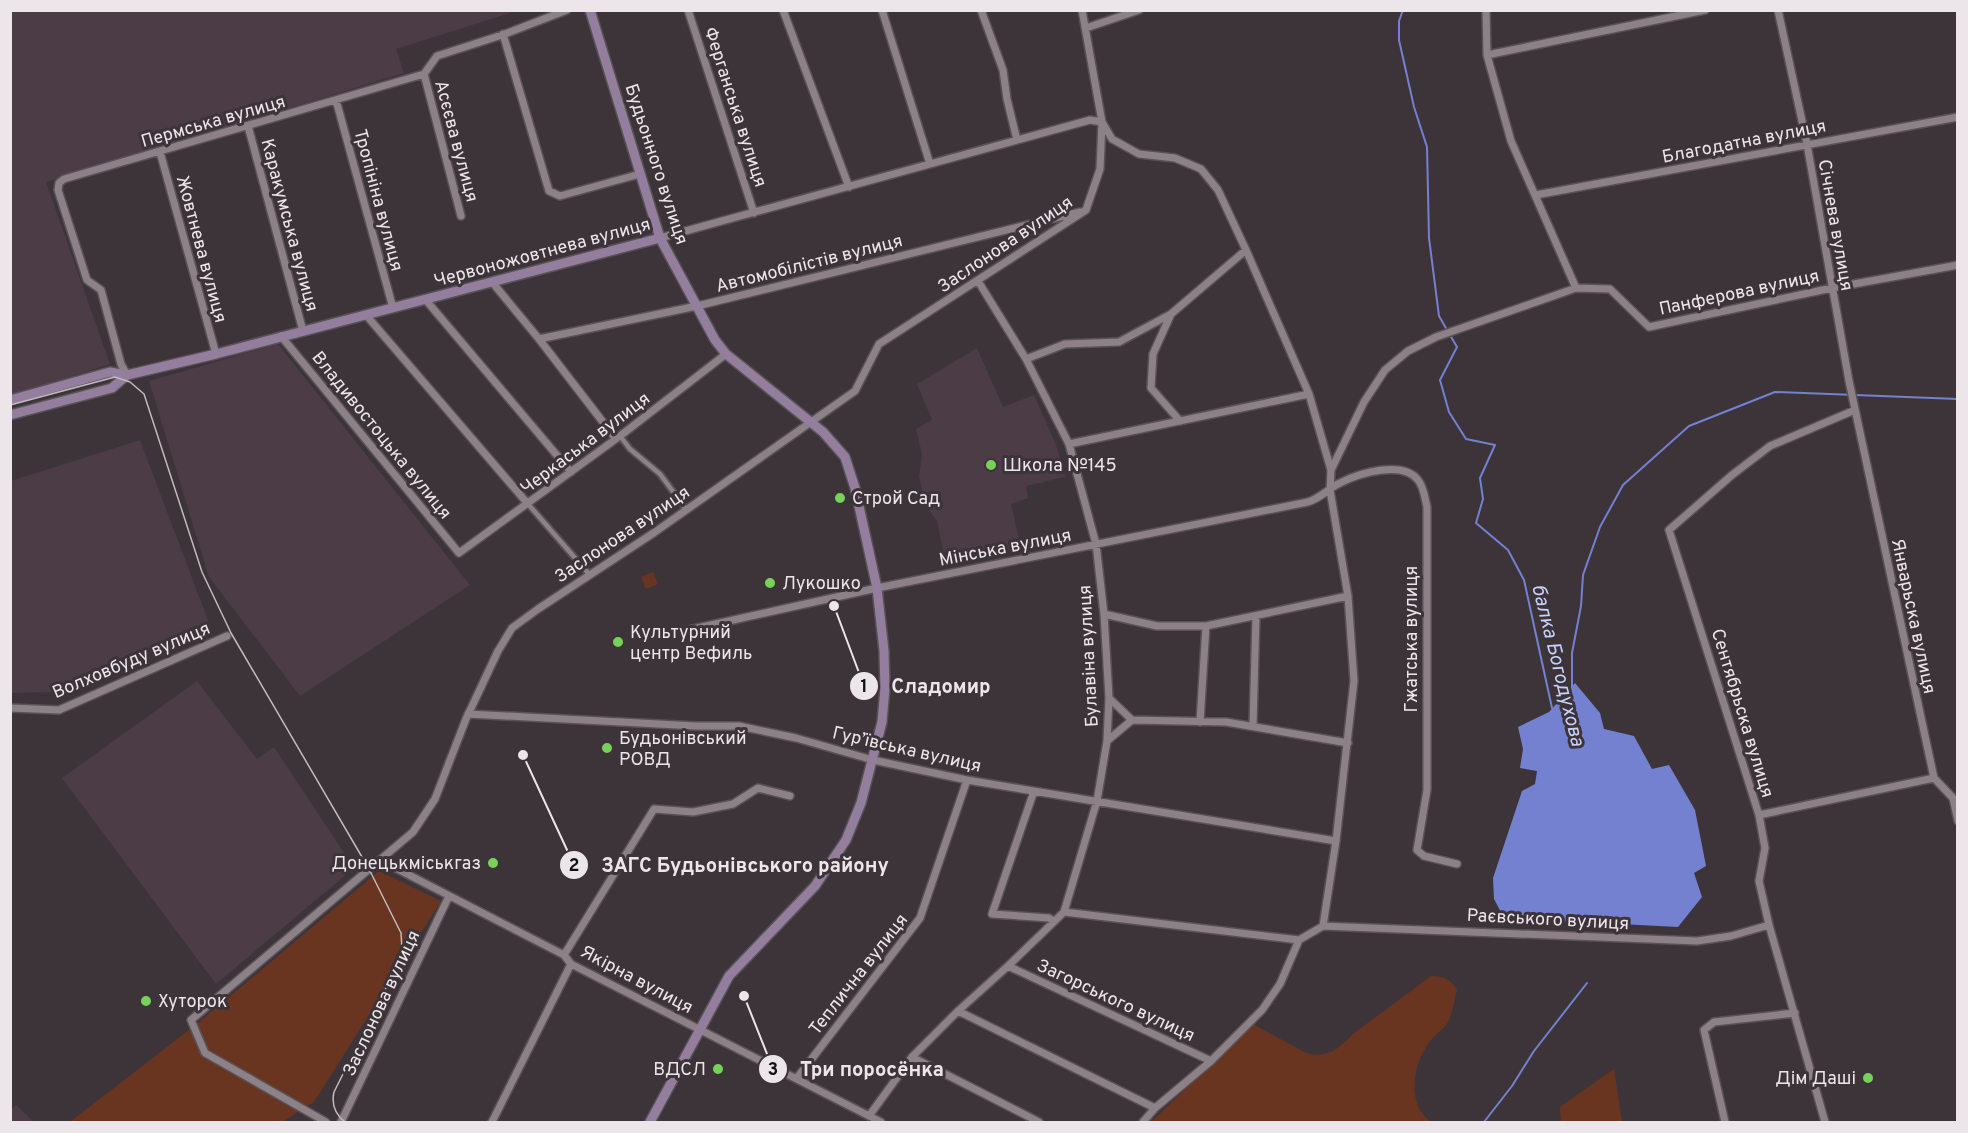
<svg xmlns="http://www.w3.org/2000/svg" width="1968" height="1133" font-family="Overpass,sans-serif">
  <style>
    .built { fill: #4b3c46 }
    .green { fill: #693520 }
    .water { fill: #7481d0 }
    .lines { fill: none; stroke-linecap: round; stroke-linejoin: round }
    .stream { stroke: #7481d0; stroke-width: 2 }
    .pedestrian-casing { stroke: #585155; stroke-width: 8 }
    .minor-casing { stroke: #585155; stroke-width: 10 }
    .secondary-casing { stroke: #585155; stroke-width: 12 }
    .pedestrian { stroke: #8b8187; stroke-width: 4.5 }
    .minor { stroke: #8b8187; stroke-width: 7 }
    .secondary { stroke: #937e9e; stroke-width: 9 }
    .tram { stroke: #c1babe; stroke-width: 1.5 }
    .poi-dot { fill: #78d259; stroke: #3d343a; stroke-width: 2 }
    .labels { text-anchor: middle; stroke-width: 6; stroke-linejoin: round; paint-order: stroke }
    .street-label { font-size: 18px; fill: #ece6ea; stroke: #3d343a }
    .poi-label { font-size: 18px; fill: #ece6ea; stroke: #3d343a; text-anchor: start }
    .water-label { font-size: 20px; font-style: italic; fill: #c7d1fb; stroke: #3d343a }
    .leader { fill: none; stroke: #ece6ea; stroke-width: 2 }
    .callout-dot { fill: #ece6ea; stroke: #3d343a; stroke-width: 2 }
    .mark-label { font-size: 18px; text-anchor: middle; font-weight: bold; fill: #111 }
    .callout-label { font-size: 20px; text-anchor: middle; font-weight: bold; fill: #ece6ea; stroke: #3d343a; stroke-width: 6; stroke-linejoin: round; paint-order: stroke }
  </style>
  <rect width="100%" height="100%" fill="#3d343a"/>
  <path class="built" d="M10,11h506l-120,38 8,24 -358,109 64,182 -99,32z
    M278,344l192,241 -170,111 -91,-119 -60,-196z
    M977,348l26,59 31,-12 23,52 8,30 -39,9 2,12 -17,6 10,44 -75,16 -9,-43 -12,-16 -6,-29 3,-22 -6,-25 16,-9 -15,-36z
    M140,440l69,183 -154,69 -44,1v-212z
    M197,681l60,78 17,-12 80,121 -138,116 -154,-206z
    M16,1105l18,17h-23v-12z"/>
  <path class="green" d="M653,572l5,12 -12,5 -5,-12z
    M379,871l62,30 -127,201 -32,20h-212l128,-99z
    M1431,976c13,0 19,3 26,14 -3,10 -4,22 -9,32 -3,6 -11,11 -16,17 -19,22 -27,64 -1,83h-280l102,-98 51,28c21,8 35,-3 49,-18z
    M1614,1069l8,53h-61l-1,-15z"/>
  <path class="water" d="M1575,683l25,30 4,16 30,7 18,33 17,-4 26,45 11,56 -12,7 8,24 -24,30 -174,-9 -10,-19 -1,-21 29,-87 13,-7 2,-13 -17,-3 3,-19 -5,-22 31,-15z"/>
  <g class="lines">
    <path class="stream" d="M1403,10l-4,11v19l15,67 13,40 2,91 10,78 8,14
      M1450,335l7,12 -17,33 9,32 17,27 29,6 -15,33 3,21 -7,24 32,27 16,30 28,128
      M1572,688v-35l9,-47 2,-31 17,-48 23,-42 66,-59 86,-34 183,7
      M1484,1122l28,-36 22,-35 53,-68"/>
    <defs>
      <path id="pedestrian" d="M620,436l10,13 30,25 26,35
        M528,504l61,70"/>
      <path id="minor" d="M688,10l66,203
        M783,10l66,177
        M882,10l48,154
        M981,10l22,60 4,29 10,41
        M1486,10l1,45 24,86 65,147
        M1778,10l29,134 42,237 85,397 19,20 5,23
        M1086,28l53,-18
        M503,34l46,157 11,5 80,-22
        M1487,55l218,-45
        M424,74l37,142
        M336,100l57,208
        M1102,122l10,17 27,15 36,4 26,11 17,21 28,60 63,144 22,76 -1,20 18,106 6,85 -18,160 -13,85
        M248,126l55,205
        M160,152l56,202
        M1536,195l422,-78
        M660,238l430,-118 12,2
        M492,282l47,57 77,100
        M425,299l146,173
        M1171,314l-18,40 -2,34 29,33
        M366,315l162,189
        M281,336l178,217 161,-117 106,-82
        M539,339l158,-33 383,-94
        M1026,359l39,-15 54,-2 52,-28 75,-64
        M127,375l-6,-11 -20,-74 -14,-10 -29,-90 1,-7 5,-4 360,-105 13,-18 68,-22 62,-24
        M1069,444l240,-50
        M1331,470l33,-68 21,-32 23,-19 28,-14 140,-49 34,1 39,38 183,-39 126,-23
        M1104,614l53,12h49l142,-30
        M684,631l193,-43 431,-86c15,-5 19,-13 32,-19 19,-10 63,-23 78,-3 6,7 7,19 9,27v283l-10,60 7,6 33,8
        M1109,698l23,22
        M10,708l49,2 168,-74
        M468,714l228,12h43l57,12 77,22 94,20 369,61
        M1200,722l6,-96
        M1253,726l3,-110
        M1107,741l25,-21 94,2 122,21
        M1034,791l-42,123 57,4 4,3
        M1759,815l175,-37
        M380,860l184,95 7,9 310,158
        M1064,912l235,28
        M1323,926l374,15 34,-5 38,-11
        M564,955l90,-146 39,3 40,-8 25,-16 32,8
        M1008,966l203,95
        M958,1011l197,97
        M912,1057l127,65
        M797,1078l123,-160 47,-138
        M869,1116l43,-59 46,-46 50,-45 56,-54 33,-111 10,-60 2,-43 -5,-84 -8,-70 -27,-100 -43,-85 -48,-78
        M326,1122l-121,-69 -14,-33 222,-188 22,-33 31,-80 32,-68 14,-23 26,-19 117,-77 200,-141 24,-47 207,-134 14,-41 2,-47 -20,-112
        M341,1122l108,-226
        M492,1122l79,-158
        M1143,1122l12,-14 56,-47 51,-51 18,-26 19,-44 24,-14
        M1725,1122l-21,-92 10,-8 81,-9
        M1825,1122l-56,-197 -10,-44 6,-33 -6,-33 -90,-285 63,-55 38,-29 85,-36"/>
      <path id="secondary" d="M590,10l70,228 55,102 11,14 97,78 22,25 10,31 22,100 7,63 1,37 -3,34 -21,81 -15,37 -31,46 -86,90 -79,146
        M10,400l100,-28 17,3 89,-21 444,-116
        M10,415l102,-27 15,-13"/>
    </defs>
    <use href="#pedestrian" class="pedestrian-casing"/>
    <use href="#minor" class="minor-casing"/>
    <use href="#secondary" class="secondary-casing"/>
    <use href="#pedestrian" class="pedestrian"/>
    <use href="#minor" class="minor"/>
    <use href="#secondary" class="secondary"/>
    <path class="tram" d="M10,405l105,-28 15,5 14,12 58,178 29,61 138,236 32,64 1,16 -5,17 -63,126c-3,13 1,22 11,30"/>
  </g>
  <g class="poi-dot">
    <circle cx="991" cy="465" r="6"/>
    <circle cx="840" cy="498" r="6"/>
    <circle cx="770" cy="583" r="6"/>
    <circle cx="618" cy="642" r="6"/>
    <circle cx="607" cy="748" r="6"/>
    <circle cx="493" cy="863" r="6"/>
    <circle cx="146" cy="1001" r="6"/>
    <circle cx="718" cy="1069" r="6"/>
    <circle cx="1868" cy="1078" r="6"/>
  </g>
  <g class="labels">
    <g class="street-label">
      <text transform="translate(736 107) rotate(72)" y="6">Ферганська вулиця</text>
      <text transform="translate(213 121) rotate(-16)" y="6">Пермська вулиця</text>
      <text transform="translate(457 141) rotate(75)" y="6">Асєєва вулиця</text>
      <text transform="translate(1744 141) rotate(-11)" y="6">Благодатна вулиця</text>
      <text transform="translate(657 164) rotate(72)" y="6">Будьонного вулиця</text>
      <text transform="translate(379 200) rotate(75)" y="6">Тропініна вулиця</text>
      <text transform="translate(290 225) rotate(75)" y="6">Каракумська вулиця</text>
      <text transform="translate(1836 225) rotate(80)" y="6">Січнева вулиця</text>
      <text transform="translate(1005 244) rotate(-34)" y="6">Заслонова вулиця</text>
      <text transform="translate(202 249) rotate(75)" y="6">Жовтнева вулиця</text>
      <text transform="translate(542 252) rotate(-15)" y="6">Червоножовтнева вулиця</text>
      <text transform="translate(809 263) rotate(-14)" y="6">Автомобілістів вулиця</text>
      <text transform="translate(1739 292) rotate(-12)" y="6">Панферова вулиця</text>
      <text transform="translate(382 435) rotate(51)" y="6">Владивостоцька вулиця</text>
      <text transform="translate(585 443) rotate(-37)" y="6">Черкаська вулиця</text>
      <text transform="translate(622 534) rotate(-34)" y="6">Заслонова вулиця</text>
      <text transform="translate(1005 547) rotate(-11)" y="6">Мінська вулиця</text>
      <text transform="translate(1914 616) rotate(78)" y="6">Январьска вулиця</text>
      <text transform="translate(1411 639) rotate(-90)" y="6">Гжатська вулиця</text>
      <text transform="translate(1088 656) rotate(-93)" y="6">Булавіна вулиця</text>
      <text transform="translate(131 660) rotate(-23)" y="6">Волховбуду вулиця</text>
      <text transform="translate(1743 713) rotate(73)" y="6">Сентябрьска вулиця</text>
      <text transform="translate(907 749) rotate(13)" y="6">Гур’ївська вулиця</text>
      <text transform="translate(1548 919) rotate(3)" y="6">Раєвського вулиця</text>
      <text transform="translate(858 974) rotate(-52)" y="6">Теплична вулиця</text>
      <text transform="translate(637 979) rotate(28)" y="6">Якірна вулиця</text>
      <text transform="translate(1116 1000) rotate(25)" y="6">Загорського вулиця</text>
      <text transform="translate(381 1003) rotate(-65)" y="6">Заслонова вулиця</text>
    </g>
    <g class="poi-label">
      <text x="1003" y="471">Школа №145</text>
      <text x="852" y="504">Строй Сад</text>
      <text x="782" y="589">Лукошко</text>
      <text x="630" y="638">Культурний<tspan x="630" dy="21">центр Вефиль</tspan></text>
      <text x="619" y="744">Будьонівський<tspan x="619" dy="21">РОВД</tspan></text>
      <text x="481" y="869" text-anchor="end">Донецькміськгаз</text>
      <text x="158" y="1007">Хуторок</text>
      <text x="706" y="1075" text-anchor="end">ВДСЛ</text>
      <text x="1856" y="1084" text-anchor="end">Дім Даші</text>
    </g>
    <g class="water-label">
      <text transform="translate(1559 665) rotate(76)" y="7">балка Богодухова</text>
    </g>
  </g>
  <path class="leader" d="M834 606L864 686M523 755L574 865M744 996L773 1069"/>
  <g class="callout-dot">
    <circle cx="834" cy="606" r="6"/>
    <circle cx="523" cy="755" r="6"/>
    <circle cx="744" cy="996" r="6"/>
    <circle cx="864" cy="686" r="15"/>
    <circle cx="574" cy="865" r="15"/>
    <circle cx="773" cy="1069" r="15"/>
  </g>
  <g class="mark-label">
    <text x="864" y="692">1</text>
    <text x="574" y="871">2</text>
    <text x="773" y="1075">3</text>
  </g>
  <g class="callout-label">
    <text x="941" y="693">Сладомир</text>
    <text x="745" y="872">ЗАГС Будьонівського району</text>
    <text x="872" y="1076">Три поросёнка</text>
  </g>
  <rect width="1968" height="1133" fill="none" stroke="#ece6ea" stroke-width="24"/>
</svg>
